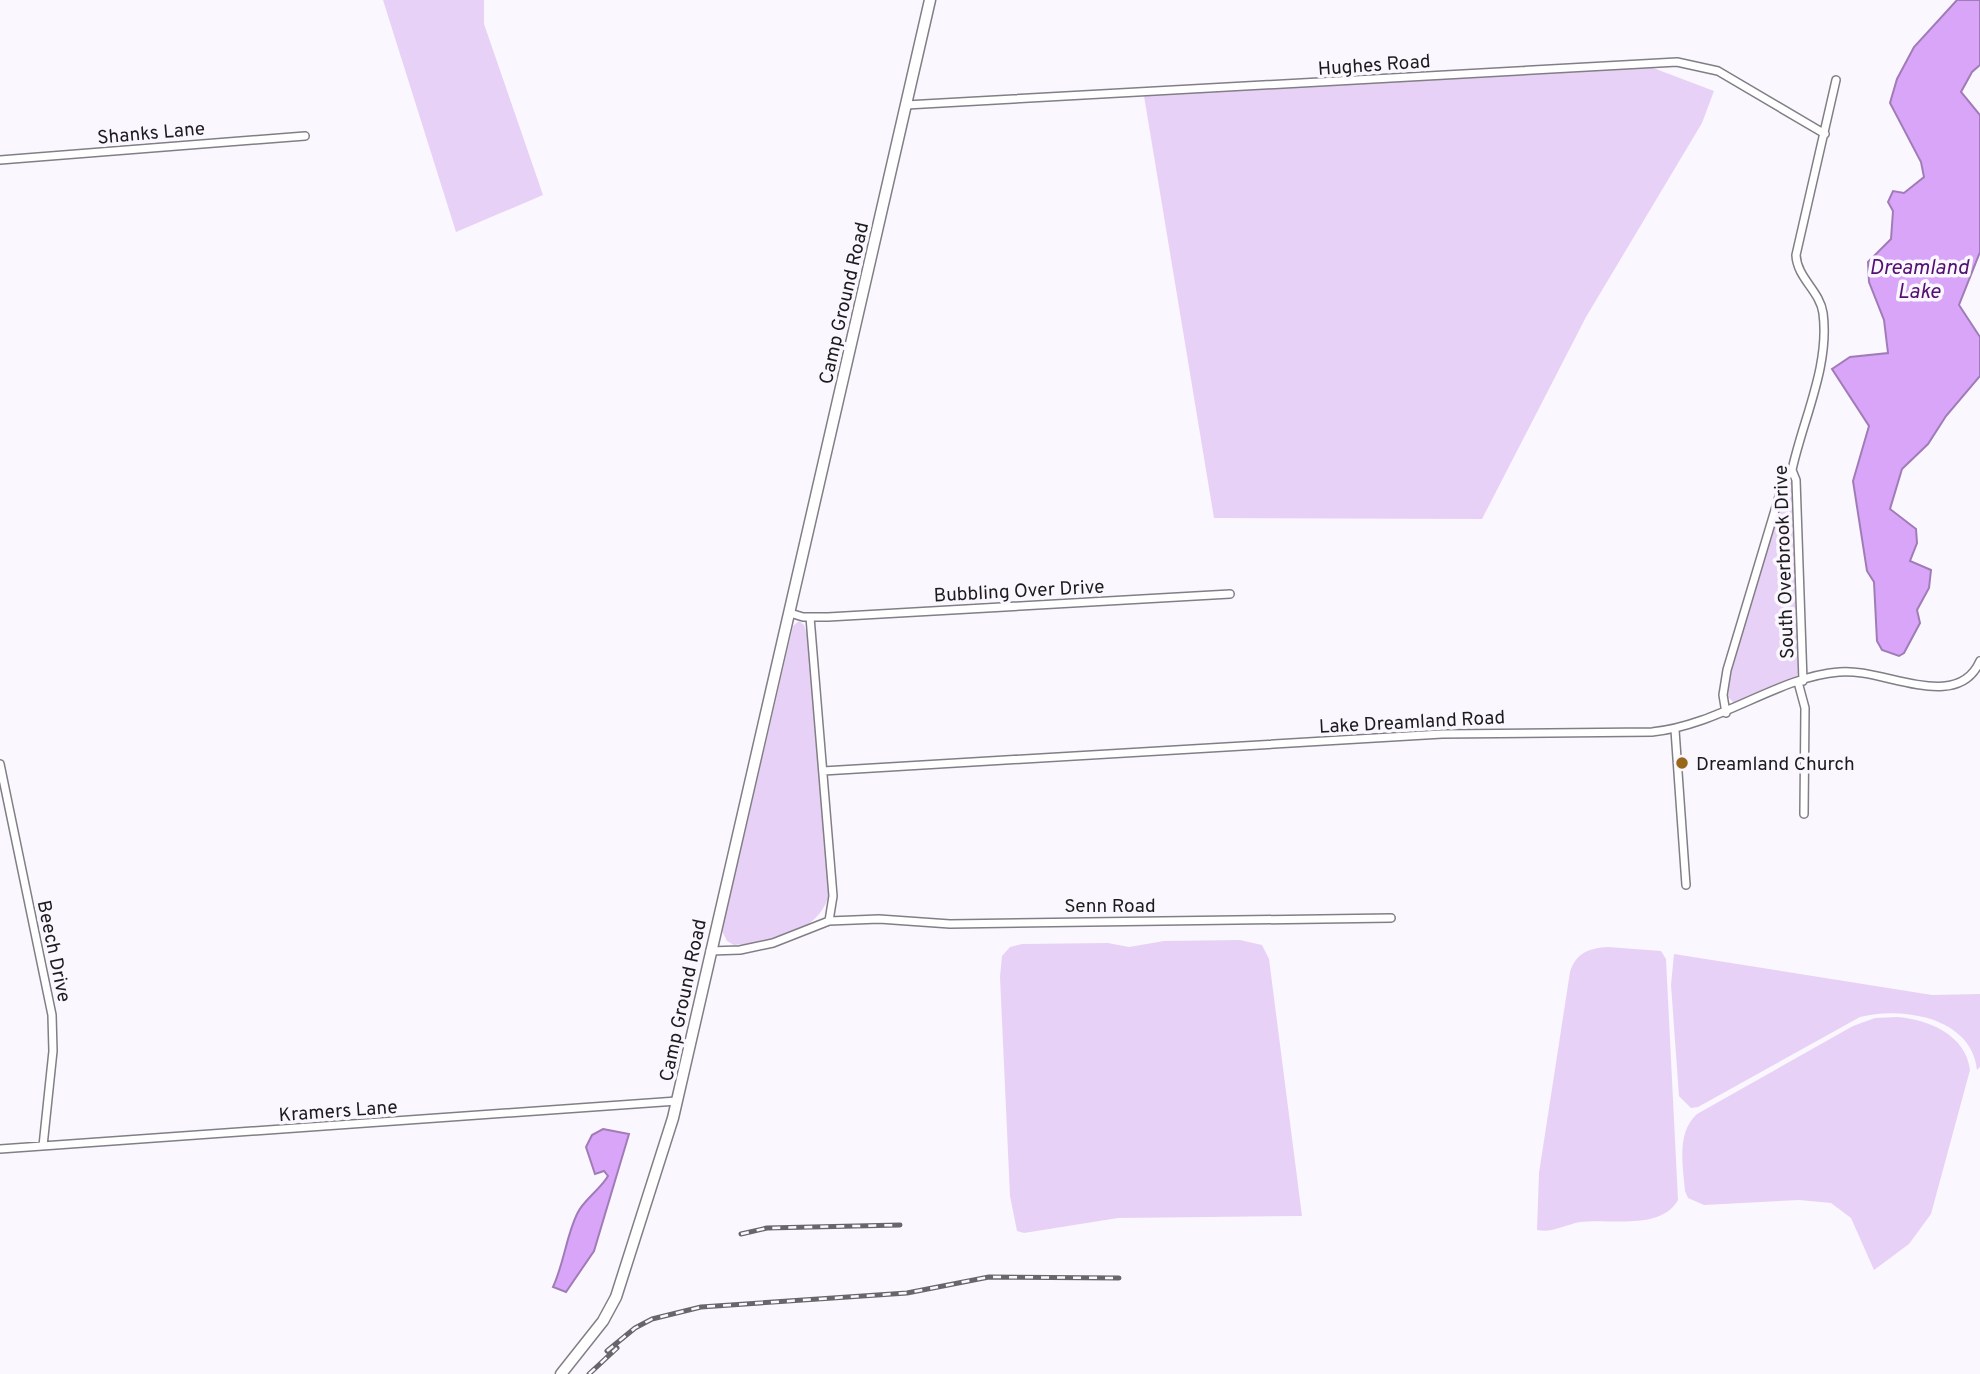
<svg xmlns="http://www.w3.org/2000/svg" width="1980" height="1374" font-family="Overpass,sans-serif">
  <style>
    .green { fill: #e8d1f6 }
    .water { fill: #d8a5f8; stroke: #a07cb7; stroke-width: 2 }
    .lines { fill: none; stroke-linecap: round; stroke-linejoin: round }
    .street-casing { stroke: #827e85; stroke-width: 10 }
    .secondary-casing { stroke: #827e85; stroke-width: 13 }
    .street { stroke: #fff; stroke-width: 7 }
    .secondary { stroke: #fff; stroke-width: 10 }
    .rail-casing { stroke: #69666b; stroke-width: 5 }
    .rail { stroke: #fbf7fe; stroke-width: 2.5; stroke-dasharray: 8; stroke-linecap: butt }
    .poi-dot { fill: #986719; stroke: #fbf7fe; stroke-width: 2.5 }
    .labels { text-anchor: middle; stroke-width: 7; stroke-linejoin: round; paint-order: stroke }
    .street-label { font-size: 19px; fill: #1d1b1e; stroke: #fbf7fe }
    .poi-label { font-size: 19px; fill: #1d1b1e; stroke: #fbf7fe; text-anchor: start }
    .water-label { font-size: 21px; font-style: italic; fill: #530f72; stroke: #fbf7fe }
  </style>
  <rect width="100%" height="100%" fill="#fbf7fe"/>
  <path class="green" d="M383,0h101v24l59,171 -87,37z
    M1648,66l66,25 -12,32 -116,194 -104,202 -268,-1 -70,-422z
    M1787,480l6,4 6,189 -4,6 -61,24 -6,-6 1,-17z
    M799,621l5,4 5,16 20,254c-11,39 -59,47 -95,50l-7,-4 -5,-10 71,-305z
    M1240,940l22,5 7,14 33,257 -184,2 -94,15 -7,-2 -7,-35 -10,-219 2,-21 8,-9 12,-3 86,-1 21,4 35,-6z
    M1608,947l53,4 5,8 12,241c-17,31 -68,18 -98,22 -15,3 -28,11 -43,8l2,-57 31,-201c6,-19 19,-24 38,-25z
    M1674,954l258,41 48,-1v73l-3,3c-5,-53 -76,-64 -117,-53l-162,90 -7,1 -12,-12 -8,-111z
    M1897,1017c31,2 69,18 73,53l-39,144 -22,30 -35,26 -23,-52 -20,-15 -32,-3 -95,5 -16,-7 -3,-7c-2,-25 -9,-58 12,-77l156,-88 22,-8z"/>
  <path class="water" d="M1957,0h23v65l-8,7 -11,20 19,23v137l-21,53 21,32v39l-34,40 -18,28 -26,25 -12,40 26,20 1,14 -7,18 21,9 -2,18 -12,22 3,13 -16,30 -5,3 -17,-6 -5,-9 -3,-59 -7,-11 -14,-90 16,-55 -37,-57 18,-12 38,-4 -4,-33 -15,-38 -1,-20 23,-23 2,-28 -5,-9 5,-11 11,2 20,-16 -3,-15 -31,-59 7,-24 17,-32z
    M603,1129l26,5 -35,117 -28,41 -13,-5c11,-24 13,-50 24,-73 6,-14 23,-24 31,-38l-4,-5 -9,3 -9,-27 6,-12z"/>
  <g class="lines">
    <defs>
      <path id="street" d="M906,105l771,-43 41,9 107,63
        M0,160l305,-24
        M790,613l13,4h25l402,-23
        M810,617l23,279 -4,25
        M1803,681l-7,-201 -4,-10c11,-51 38,-104 31,-157 -3,-22 -26,-35 -27,-58l40,-175
        M1798,682l7,26 -1,106
        M1726,713l-3,-18 4,-25 57,-190 8,-10
        M1675,730l11,155
        M0,764l52,251 1,36 -10,95
        M823,771l619,-37 210,-2c68,-7 125,-55 187,-60 43,-5 118,42 141,-11
        M710,951l30,-1 33,-7 56,-22 50,-2 71,5 441,-6
        M0,1149l677,-48"/>
      <path id="secondary" d="M561,1374l42,-53 13,-24 57,-179 257,-1118"/>
    </defs>
    <use href="#street" class="street-casing"/>
    <use href="#secondary" class="secondary-casing"/>
    <use href="#street" class="street"/>
    <use href="#secondary" class="secondary"/>
    <defs>
      <path id="rail" d="M741,1234l26,-6 133,-3
        M607,1351l28,-23 17,-9 49,-12 206,-14 82,-16 130,1
        M589,1374l28,-26"/>
    </defs>
    <use href="#rail" class="rail-casing"/>
    <use href="#rail" class="rail"/>
  </g>
  <circle class="poi-dot" cx="1682" cy="763" r="7"/>
  <g class="labels">
    <g class="street-label">
      <text transform="translate(1374 64) rotate(-4)" y="7">Hughes Road</text>
      <text transform="translate(151 132) rotate(-5)" y="7">Shanks Lane</text>
      <text transform="translate(843 303) rotate(-77)" y="7">Camp Ground Road</text>
      <text transform="translate(1783 562) rotate(-92)" y="7">South Overbrook Drive</text>
      <text transform="translate(1019 590) rotate(-3)" y="7">Bubbling Over Drive</text>
      <text transform="translate(1412 721) rotate(-3)" y="7">Lake Dreamland Road</text>
      <text x="1110" y="912">Senn Road</text>
      <text transform="translate(55 951) rotate(78)" y="7">Beech Drive</text>
      <text transform="translate(682 1000) rotate(-78)" y="7">Camp Ground Road</text>
      <text transform="translate(338 1110) rotate(-4)" y="7">Kramers Lane</text>
    </g>
    <g class="poi-label">
      <text x="1696" y="770">Dreamland Church</text>
    </g>
    <g class="water-label">
      <text x="1919" y="274">Dreamland<tspan x="1919" dy="24">Lake</tspan></text>
    </g>
  </g>
</svg>
